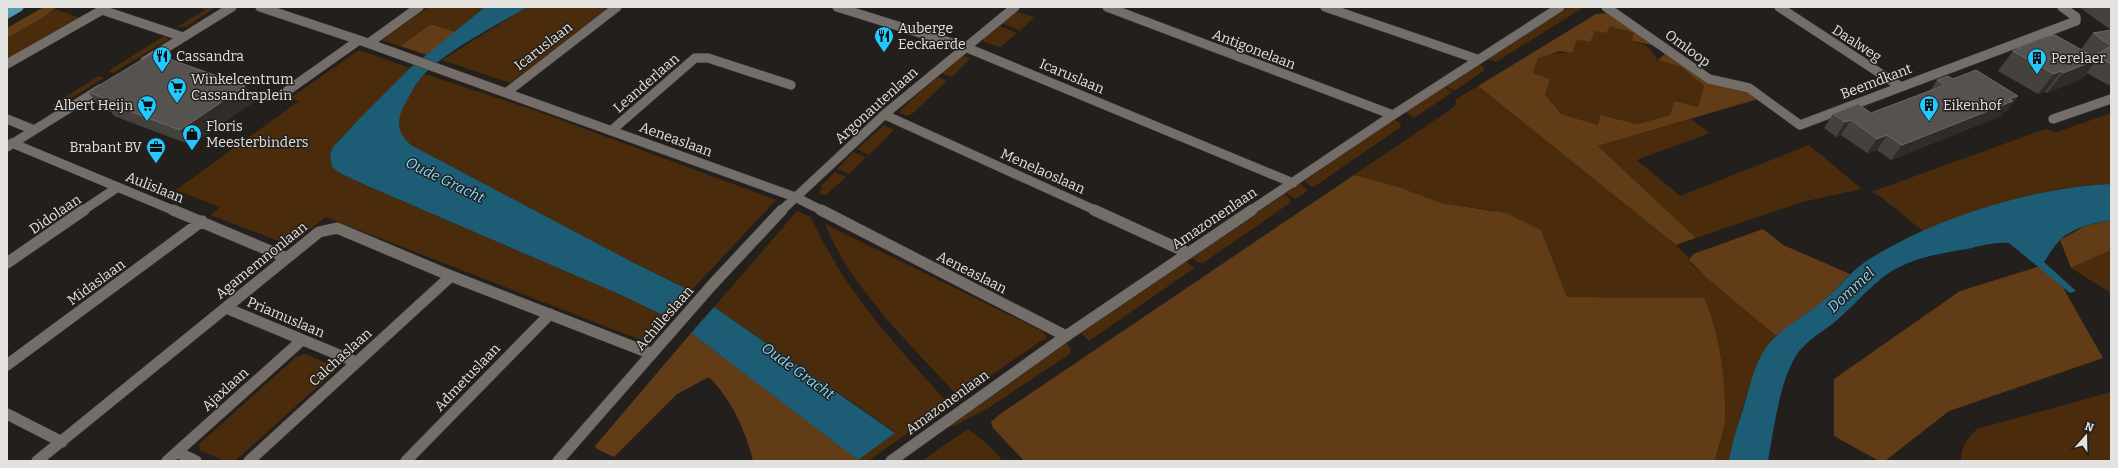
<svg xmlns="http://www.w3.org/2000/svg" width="2118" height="468" font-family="Bitter,serif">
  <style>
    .green { fill: #4a2b0b }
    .forest { fill: #623c16 }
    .water { fill: #1c5d75 }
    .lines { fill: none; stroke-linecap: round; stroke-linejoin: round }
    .street-far1-casing { stroke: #3c3936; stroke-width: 10 }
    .street-casing { stroke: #3c3936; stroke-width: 12 }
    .secondary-far1-casing { stroke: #3c3936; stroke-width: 10 }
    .secondary-casing { stroke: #3c3936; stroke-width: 12 }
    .primary-casing { stroke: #3c3936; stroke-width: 10 }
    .street-far1 { stroke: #736e6a; stroke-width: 9 }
    .street { stroke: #736e6a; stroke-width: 11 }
    .secondary-far1 { stroke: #736e6a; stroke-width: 9 }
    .secondary { stroke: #736e6a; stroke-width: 11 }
    .primary { stroke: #509bb4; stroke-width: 9 }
    .wall { fill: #45413d }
    .shaded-wall { fill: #302c29 }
    .building { fill: #56524f; stroke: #6c6965 }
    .labels { text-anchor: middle; stroke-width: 3; stroke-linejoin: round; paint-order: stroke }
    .poi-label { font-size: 14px; fill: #e4e2df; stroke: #231f1c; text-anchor: start }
    .street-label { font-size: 14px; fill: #e4e2df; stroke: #231f1c }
    .water-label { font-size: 15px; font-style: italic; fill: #80d8fb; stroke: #231f1c }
  </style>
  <rect width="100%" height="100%" fill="#231f1c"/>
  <path class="green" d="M199,7h17l-30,20h-9l28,-17z
    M428,7h57l-30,25 -24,-8 -31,22 -18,-6z
    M527,7h83l-100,76 -68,-23z
    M1569,7h15l-88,55 -9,-3z
    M56,9l24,9 -73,42v-22z
    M1017,12l17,5 -14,14 -18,-8z
    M999,26l19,7 -18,14 -16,-5 -1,-4z
    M1610,26l23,7 -1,8 15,5 11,14 23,7 23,19 -6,21 -24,-6 -4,14 -33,9 -35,-9 -4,10 -37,-11 -16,-20 -12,-21c1,-4 1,-9 3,-12 5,-8 26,-9 33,-8l8,-13 13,2 5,-12z
    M164,36l5,3 -56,34 -5,-2z
    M359,50l51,18 -72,73 -8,14 40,32 251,108 48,23 -16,19 -8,4 -28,-10 -291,-114 -36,28 -80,-30 10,-8 -44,-17 123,-89 -9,-3z
    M963,55l7,4 -18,18 -11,-4z
    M1478,63l6,5v3l-30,20 -10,-6z
    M425,74l109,36 242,90 -85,91 -57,-28 -223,-118c-6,-5 -11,-10 -13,-18 -2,-14 17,-44 27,-53z
    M99,76l5,2 -47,29 -5,-2z
    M937,77l10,4 -35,33 -5,2 -7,-3 1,-4z
    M1443,86l10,6 -39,26 -9,-6z
    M1478,86l198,159 13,13 2,6 85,72c-21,26 -41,91 -47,125h-14l8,-27 -19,-136 -137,-1 -26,-67 -50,-20 -50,-7 -45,-17 -42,-11 100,-68 2,-3 -1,-4z
    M2111,113v71c-64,2 -128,23 -188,47l-46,-37 -6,-2 174,-63 12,3z
    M1394,119l6,4 1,4 -86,59 -3,1 -8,-6z
    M1691,119l19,14 -73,27 43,36 129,-51 53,44 -60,13 -106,36 -98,-92z
    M884,125l10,5 -25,25 -12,-6z
    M853,152l13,5 -17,17 -12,-5z
    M835,172l11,5 -20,18 -6,-1 -1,-2 4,-4 -3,-1z
    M1300,183l8,8 -13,8 -9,-6z
    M1284,194l6,5v4l-87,60 -6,-1 -6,-5z
    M797,211l14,6c32,72 86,130 138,187l-81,57 -10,-1 37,-28 -181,-125z
    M825,224l217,107 5,6 -88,60c-47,-51 -108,-108 -134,-173z
    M2111,250v43l-40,-25z
    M1185,261l10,7 -2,1 -104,72 -9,-9z
    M1065,342l6,6 -1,6 -83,55 -35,18 -3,-3z
    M305,354l29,12v6l-98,88 -12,1 -24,-11 -1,-6 97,-87z
    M2111,392v69h-150c0,-14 5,-22 16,-32z
    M968,429l18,14 17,18 -80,-1z"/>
  <path class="forest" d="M44,7h13l-15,11 -35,20v-10z
    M1610,13l46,33 -24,-5 1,-8 -23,-7 -4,7 -11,-2 -5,11 -13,-2 -5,13 -12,-2 -22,7 -5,15 17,6 -5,15 16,20 37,11 3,-10 36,9 33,-9 4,-14 24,6 6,-21 -23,-19 -23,-7 8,-7 42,30 39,8 11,8 -160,47 98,92 -20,7 -198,-159 118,-72z
    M431,24l24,8 -28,23 -27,-9z
    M1354,175l42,11 45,17 65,10 35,17 26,67 137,1c15,33 22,82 21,118 0,16 -7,30 -10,45h-691l-31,-33 -2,-6 9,-8z
    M2111,220v30l-40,18 -11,-28 25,-14z
    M1763,229l20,16 67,29 -26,27 -48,35 -69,-58 -18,-18 4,-6z
    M2040,266l22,20 41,72 -154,53 -64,50h-6l-45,-25v-57l126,-88z
    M691,333l169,128h-107c-7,-30 -22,-62 -44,-84l-32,17 -63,63 -17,-8 -2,-3z"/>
  <path class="water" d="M485,7h42c-31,19 -85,45 -107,72 -6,7 -10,16 -14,23 -10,18 -10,30 5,43l223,118 57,28 -22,27 -48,-23 -251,-108 -28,-13 -10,-7 -2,-12 3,-8 27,-29 50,-50z
    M2111,184v36c-17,3 -40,8 -52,21 -6,6 -10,14 -15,21l32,29 -6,2 -61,-50c-13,-1 -29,3 -42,6 -31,5 -61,10 -85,29 -16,13 -30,29 -45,42 -16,14 -34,21 -44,41 -15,30 -19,67 -25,100h-39c3,-19 9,-37 15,-55 6,-20 10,-40 21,-57 15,-21 39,-32 58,-48 15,-12 26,-28 42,-39 65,-43 168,-75 246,-78z
    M714,307l181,126 -37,27 -167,-127z"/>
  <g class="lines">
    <defs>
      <path id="street-far1" d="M260,7l99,33 436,157 28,14
        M837,7l128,40 328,136
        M1107,7l286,108
        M1325,7l152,52
        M1606,7l103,72 40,9 51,37 276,-104v-4l-14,-10
        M1779,7l122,80
        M369,43l50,-36
        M7,64l95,-54 81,27
        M287,91l72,-51
        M506,93l111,-86
        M885,115l212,96
        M7,119l27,11
        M2053,119l58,-20
        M611,131l84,-73h13l83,27
        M12,143l163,68
        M82,211l36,-24
        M781,211l105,-98 129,-106"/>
      <path id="street" d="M173,210l114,48
        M821,210l245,126
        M1094,210l94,43
        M7,263l77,-53
        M226,308l130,54
        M7,365l195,-144
        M7,414l55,28
        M177,452l19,9
        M37,461l282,-229 18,-4 114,48 201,78
        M167,461l135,-121
        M249,461l202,-185
        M406,461l144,-147
        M558,461l154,-176 70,-75"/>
      <path id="secondary-far1" d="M145,61l87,-54
        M7,147l93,-58
        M1250,211l143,-96 167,-108"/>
      <path id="secondary" d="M891,461l175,-125 186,-126"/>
      <path id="primary" d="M7,14l12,-7"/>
    </defs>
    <use href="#street-far1" class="street-far1-casing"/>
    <use href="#street" class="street-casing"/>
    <use href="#secondary-far1" class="secondary-far1-casing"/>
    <use href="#secondary" class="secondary-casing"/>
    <use href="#primary" class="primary-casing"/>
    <use href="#street-far1" class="street-far1"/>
    <use href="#street" class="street"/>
    <use href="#secondary-far1" class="secondary-far1"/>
    <use href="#secondary" class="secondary"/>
    <use href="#primary" class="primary"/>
  </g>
  <path class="wall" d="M2079,7h32v23z
    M2111,30v54l-3,1 -21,-12 -6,6 -34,14 -2,-1 -7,2 -40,-23 15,-20 3,-1 2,-3 71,7 -8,-5 12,-16z
    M1953,79l65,17 -11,15h-2l-4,5 -110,44 -14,-10 -10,3 -26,-18 -5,2 -12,-9 9,-14 38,-1 59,-22 7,-11z
    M245,86l10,15 -64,44 -77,-29 -3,-4 -11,-5 -12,-15z"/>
  <path class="shaded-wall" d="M2098,59l-17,20 -34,14 16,-20z
    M2061,71l-16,21 -7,2 16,-20z
    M245,86l10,15 -64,44 -11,-15z
    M2018,96l-11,15h-2l-4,5 -110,44 11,-15z
    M1851,120l-10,15 -5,2 9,-15z
    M1887,135l-10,15 -10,3 10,-14z"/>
  <path class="building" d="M2111,30v16l-18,-13z
    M2055,35l43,24 -35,14 -2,-2 -7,3 -41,-23 8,-3 -3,-1 30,-11z
    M2111,46v18l-15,-9z
    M153,53l92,33 -65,44 -77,-29 3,-2 -18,-7z
    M1976,70l42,26 -9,3 4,2 -111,44 -15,-10 -10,4 -26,-19 -6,2 -12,-8 25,-10 13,9 74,-28 -8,-5 11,-4 5,3z"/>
  <defs>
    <symbol id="restaurant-pin" viewBox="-11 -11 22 30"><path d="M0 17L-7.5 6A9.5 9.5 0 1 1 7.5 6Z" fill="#22c9fe" stroke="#231f1c"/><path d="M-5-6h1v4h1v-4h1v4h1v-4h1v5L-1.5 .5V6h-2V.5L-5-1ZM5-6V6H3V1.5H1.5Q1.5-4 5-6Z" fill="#111"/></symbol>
    <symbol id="building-pin" viewBox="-11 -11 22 30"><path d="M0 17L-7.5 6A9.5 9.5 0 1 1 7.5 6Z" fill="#22c9fe" stroke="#231f1c"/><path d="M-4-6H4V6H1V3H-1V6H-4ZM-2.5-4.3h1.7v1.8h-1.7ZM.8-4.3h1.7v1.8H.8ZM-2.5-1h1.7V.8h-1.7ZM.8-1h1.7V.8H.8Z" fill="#111"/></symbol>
    <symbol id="supermarket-pin" viewBox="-11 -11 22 30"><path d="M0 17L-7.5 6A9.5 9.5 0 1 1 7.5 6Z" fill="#22c9fe" stroke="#231f1c"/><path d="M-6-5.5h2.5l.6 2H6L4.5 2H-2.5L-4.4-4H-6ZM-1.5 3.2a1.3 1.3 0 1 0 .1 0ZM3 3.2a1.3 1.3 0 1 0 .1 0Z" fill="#111"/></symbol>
    <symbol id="shop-pin" viewBox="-11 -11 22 30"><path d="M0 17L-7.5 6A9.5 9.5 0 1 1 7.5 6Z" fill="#22c9fe" stroke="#231f1c"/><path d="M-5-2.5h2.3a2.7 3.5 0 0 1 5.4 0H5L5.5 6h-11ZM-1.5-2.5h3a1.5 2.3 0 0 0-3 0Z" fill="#111"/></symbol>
    <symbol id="office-pin" viewBox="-11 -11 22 30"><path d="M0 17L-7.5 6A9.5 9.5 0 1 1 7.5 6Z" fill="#22c9fe" stroke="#231f1c"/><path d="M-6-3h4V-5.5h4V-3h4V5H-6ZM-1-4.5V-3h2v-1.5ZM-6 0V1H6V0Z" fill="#111"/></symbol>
  </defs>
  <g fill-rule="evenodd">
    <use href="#restaurant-pin" x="873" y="25" width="22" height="30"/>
    <use href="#restaurant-pin" x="151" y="45" width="22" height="30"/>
    <use href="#building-pin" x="2026" y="47" width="22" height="30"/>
    <use href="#supermarket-pin" x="166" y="76" width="22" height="30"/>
    <use href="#supermarket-pin" x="136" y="94" width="22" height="30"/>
    <use href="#building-pin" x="1918" y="94" width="22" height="30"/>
    <use href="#shop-pin" x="181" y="123" width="22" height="30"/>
    <use href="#office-pin" x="145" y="136" width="22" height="30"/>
  </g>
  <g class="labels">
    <g class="poi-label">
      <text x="898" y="33">Auberge<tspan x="898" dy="16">Eeckaerde</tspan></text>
      <text x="176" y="61">Cassandra</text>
      <text x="2051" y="63">Perelaer</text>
      <text x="191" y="84">Winkelcentrum<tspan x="191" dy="16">Cassandraplein</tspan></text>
      <text x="133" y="110" text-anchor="end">Albert Heijn</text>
      <text x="1943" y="110">Eikenhof</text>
      <text x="206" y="131">Floris<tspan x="206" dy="16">Meesterbinders</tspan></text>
      <text x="142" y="152" text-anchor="end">Brabant BV</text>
    </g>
    <g class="street-label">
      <text transform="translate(1857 43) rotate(33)" y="5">Daalweg</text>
      <text transform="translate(543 46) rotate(-38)" y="5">Icaruslaan</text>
      <text transform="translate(1688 48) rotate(36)" y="5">Omloop</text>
      <text transform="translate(1254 49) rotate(21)" y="5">Antigonelaan</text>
      <text transform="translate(1072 76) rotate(23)" y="5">Icaruslaan</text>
      <text transform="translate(1876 81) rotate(-21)" y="5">Beemdkant</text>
      <text transform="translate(646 83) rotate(-41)" y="5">Leanderlaan</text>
      <text transform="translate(876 105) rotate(-42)" y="5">Argonautenlaan</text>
      <text transform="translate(676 139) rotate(20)" y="5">Aeneaslaan</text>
      <text transform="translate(1043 171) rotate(24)" y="5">Menelaoslaan</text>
      <text transform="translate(155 187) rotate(22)" y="5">Aulislaan</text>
      <text transform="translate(55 214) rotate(-34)" y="5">Didolaan</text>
      <text transform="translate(1214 218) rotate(-34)" y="5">Amazonenlaan</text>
      <text transform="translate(261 260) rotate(-39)" y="5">Agamemnonlaan</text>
      <text transform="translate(972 272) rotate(27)" y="5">Aeneaslaan</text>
      <text transform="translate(96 282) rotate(-36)" y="5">Midaslaan</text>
      <text transform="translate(286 317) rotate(23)" y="5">Priamuslaan</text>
      <text transform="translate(664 318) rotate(-49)" y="5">Achilleslaan</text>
      <text transform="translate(340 357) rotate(-42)" y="5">Calchaslaan</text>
      <text transform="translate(467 377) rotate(-46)" y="5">Admetuslaan</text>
      <text transform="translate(225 389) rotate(-42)" y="5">Ajaxlaan</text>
      <text transform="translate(947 402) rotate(-36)" y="5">Amazonenlaan</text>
    </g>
    <g class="water-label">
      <text transform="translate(445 180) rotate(26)" y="5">Oude Gracht</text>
      <text transform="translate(1851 290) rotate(-43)" y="5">Dommel</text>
      <text transform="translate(798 371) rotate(36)" y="5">Oude Gracht</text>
    </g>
  </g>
  <rect width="2118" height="468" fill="none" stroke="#e4e2df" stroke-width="16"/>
  <g transform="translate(2086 436) rotate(20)" stroke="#231f1c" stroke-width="3" paint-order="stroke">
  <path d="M0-3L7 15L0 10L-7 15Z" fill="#e4e2df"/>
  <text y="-6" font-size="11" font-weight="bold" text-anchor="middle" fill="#e4e2df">N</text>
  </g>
</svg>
